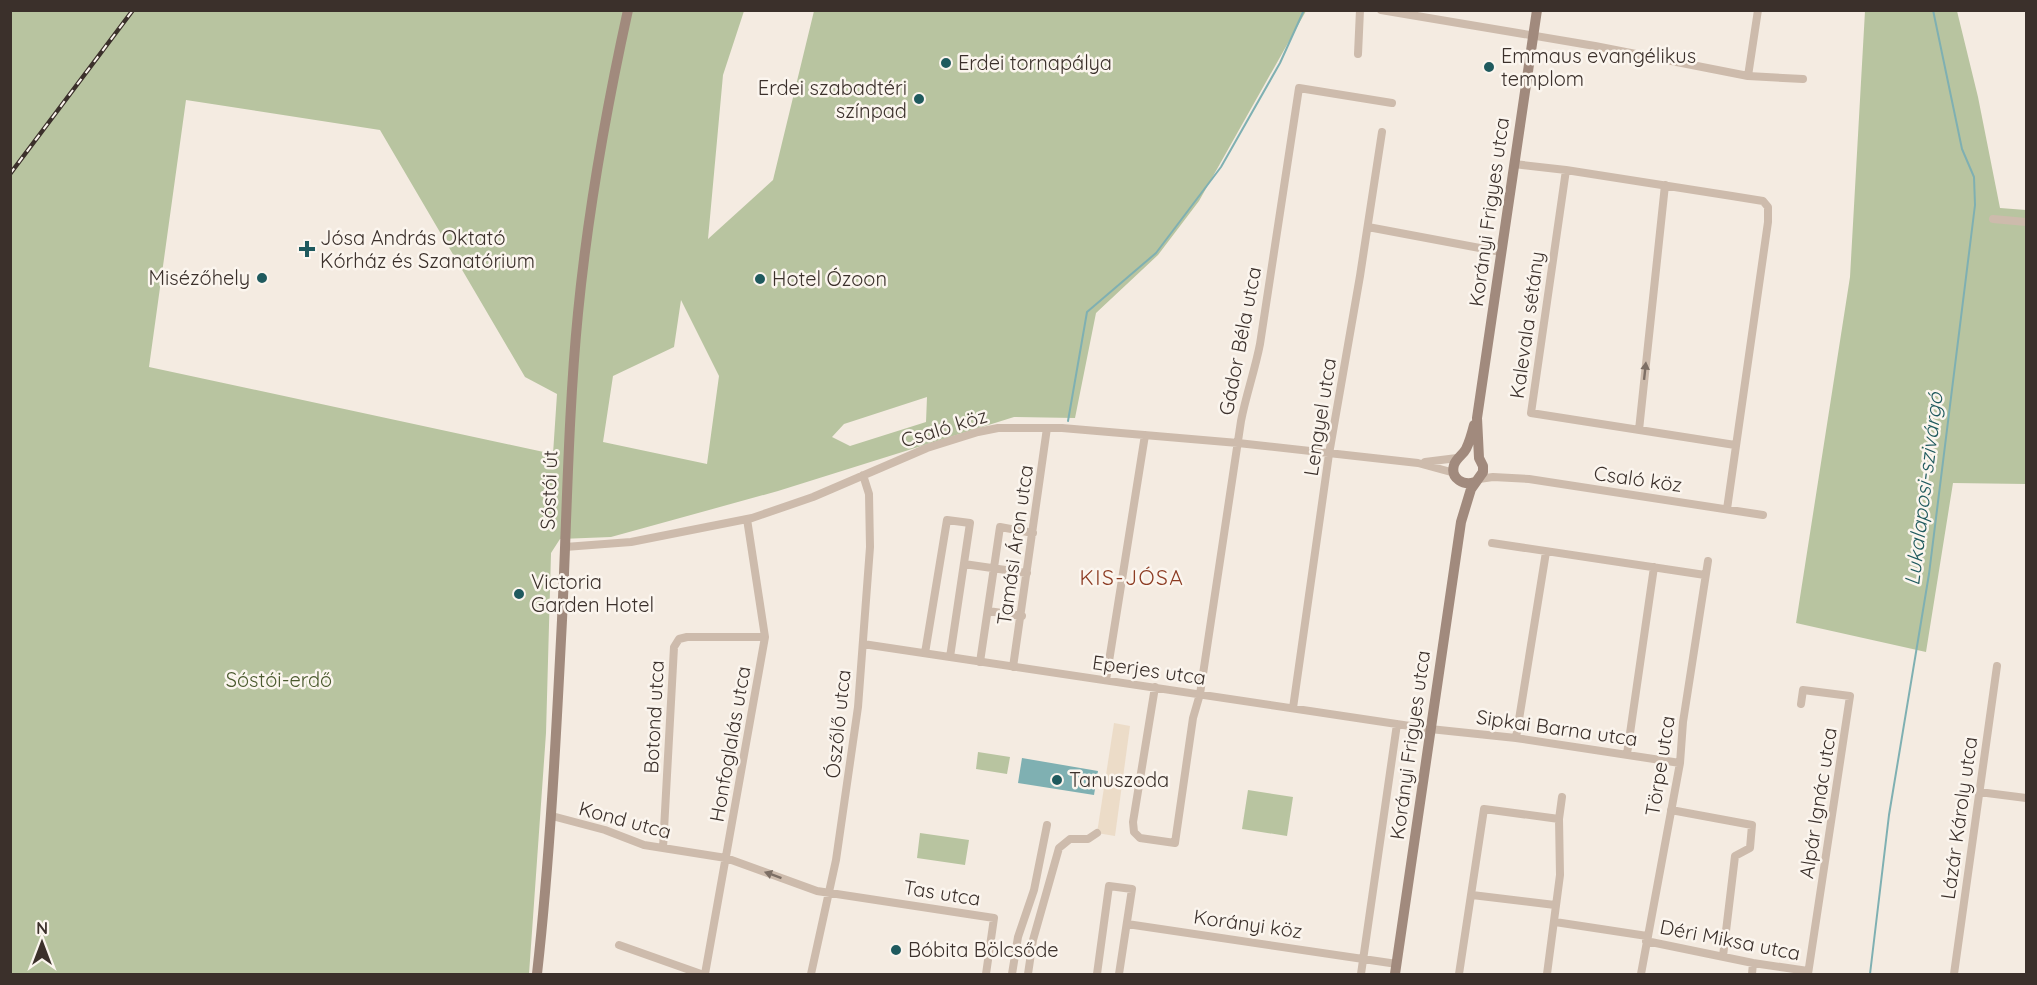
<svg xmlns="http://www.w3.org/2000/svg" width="2037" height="985" font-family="Quicksand,sans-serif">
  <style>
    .green { fill: #b8c4a0; fill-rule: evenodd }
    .plaza { fill: #ecdcc8 }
    .water { fill: #7fb0b2 }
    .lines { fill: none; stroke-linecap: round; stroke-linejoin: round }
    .stream { stroke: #7fb0b2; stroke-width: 2 }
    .street { stroke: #cdbbac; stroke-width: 8 }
    .secondary { stroke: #a18a7d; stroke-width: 10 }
    .rail-casing { stroke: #3b302b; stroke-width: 4.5 }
    .rail { stroke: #fbf5ee; stroke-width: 2; stroke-dasharray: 7; stroke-linecap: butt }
    .oneway { fill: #7d6f65 }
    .poi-dot { fill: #1f5a5e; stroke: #fbf5ee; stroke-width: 2 }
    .labels { text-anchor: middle; stroke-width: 5; stroke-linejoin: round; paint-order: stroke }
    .poi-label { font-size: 20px; fill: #3b302b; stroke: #fbf5ee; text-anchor: start }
    .street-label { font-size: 20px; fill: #3b302b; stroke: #fbf5ee }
    .park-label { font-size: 20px; fill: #4a5a2e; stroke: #fbf5ee }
    .water-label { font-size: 21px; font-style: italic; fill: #1f5a5e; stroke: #fbf5ee }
    .neighbourhood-label { font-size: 21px; letter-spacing: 1.5px; fill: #8c3b22; stroke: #fbf5ee }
  </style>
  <rect width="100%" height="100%" fill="#f4ebe1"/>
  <path class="green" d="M10,11h734l-21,64 -15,164 65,-59 41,-169h492l-107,190 -41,54 -62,58 -21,105 -61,-1 -236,74 -167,46 -51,2 -9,14 -5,180 -17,241h-518zM186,100l194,30 145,247 32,17 -4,60 -404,-87zM681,300l38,76 -12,88 -104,-22 10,-66 61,-29zM927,397l-1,25 -76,24 -18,-9 12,-13z
    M1865,11h92l21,86 22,111 26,2v274l-73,-1 -27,169 -130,-29 54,-346z
    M978,752l32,5 -3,17 -31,-5z
    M1248,790l45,7 -6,39 -45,-7z
    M920,833l49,7 -4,25 -48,-7z"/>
  <path class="plaza" d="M1114,723l16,3 -15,110 -18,-3z"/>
  <path class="water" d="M1022,758l76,13 -4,24 -76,-12z"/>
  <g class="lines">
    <path class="stream" d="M1068,421l19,-109 69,-59 65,-86 59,-104 24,-53
      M1870,974l19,-159 40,-241 46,-369 -1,-28 -12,-28 -29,-139"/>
    <path class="street" d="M1381,10l214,36 153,30 55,3
      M1358,54l2,-44
      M1748,76l10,-66
      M1514,164l52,6 166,26 31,5 5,6v15l-41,287
      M1566,170l-35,243 204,32
      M1993,219l33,3
      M1368,227l133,25
      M1639,430l26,-245
      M1425,462l32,-4
      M1479,479l14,-2 36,2 234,36
      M1492,543l213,32
      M565,547l66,-5 121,-24 61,-21 114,-49 51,-16 20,-4h64l176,15 180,20 33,9 4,4
      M964,564l63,9
      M988,611l34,5
      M863,644l567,85 86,9 164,25
      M925,653l22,-133 23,3 -20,134
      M980,662l20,-135 33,6
      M1013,667l34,-239
      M1106,680l39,-245
      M1155,687l-22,135 1,10 6,6 35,5 18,-125 7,-24 41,-273c5,-26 14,-51 19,-77l39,-256 93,15
      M1801,704l2,-14 47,6 -42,278
      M1293,708l36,-254 31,-178 22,-144
      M1516,738l30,-186
      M1627,754l27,-187
      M1979,792l47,6
      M1671,810l81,15 -2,23 -15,8 -12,100
      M552,816l53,14 39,15 82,13 91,33 177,27 -8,56
      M663,848l11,-201 5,-8 8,-2h78
      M1472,895l83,10
      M1555,922l92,14
      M1127,924l270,40
      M1646,941l107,22 55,8
      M619,945l82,29
      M705,974l60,-337 -18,-118
      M811,974l25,-114 22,-153 12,-160 -1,-53 -6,-19
      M1012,974l6,-37 16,-47 13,-65
      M1028,974l5,-34 26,-92 11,-9h18l9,-6
      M1097,974l12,-88 23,3 -13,85
      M1361,974l36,-250
      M1459,974l25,-165 75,10
      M1547,974l13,-99 -1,-56 3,-22
      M1641,974l39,-211 3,-41 25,-161
      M1752,974l1,-11
      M1954,974l43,-308"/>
    <path class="secondary" d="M1474,425c-2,8 -4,16 -8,24 -3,6 -10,9 -12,16 -4,14 10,21 21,17
      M537,974c13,-117 19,-236 25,-354 5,-103 6,-205 16,-307 10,-102 28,-203 50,-303
      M1395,974l66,-452 10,-33 12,-17v-6l-4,-8 -2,-40 60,-408"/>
    <defs>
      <path id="rail" d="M10,174l123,-164"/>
    </defs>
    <use href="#rail" class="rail-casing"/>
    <use href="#rail" class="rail"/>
  </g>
  <defs><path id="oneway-solid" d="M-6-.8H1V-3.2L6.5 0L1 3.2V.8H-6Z" transform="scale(1.5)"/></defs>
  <g class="oneway">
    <use href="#oneway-solid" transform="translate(1645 371) rotate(-84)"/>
    <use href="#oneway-solid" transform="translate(773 875) rotate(-160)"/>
  </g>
  <g class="poi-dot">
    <circle cx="946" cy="63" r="6"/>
    <circle cx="1489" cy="67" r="6"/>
    <circle cx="919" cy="99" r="6"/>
    <path d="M304 240h6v6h6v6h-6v6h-6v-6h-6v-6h6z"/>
    <circle cx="262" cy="278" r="6"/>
    <circle cx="760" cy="279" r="6"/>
    <circle cx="519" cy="594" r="6"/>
    <circle cx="1057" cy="780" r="6"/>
    <circle cx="896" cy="950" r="6"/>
  </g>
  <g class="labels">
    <g class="poi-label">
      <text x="1501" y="63">Emmaus evangélikus<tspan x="1501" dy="23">templom</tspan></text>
      <text x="958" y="70">Erdei tornapálya</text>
      <text x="907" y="95" text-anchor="end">Erdei szabadtéri<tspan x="907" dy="23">színpad</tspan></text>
      <text x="320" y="245">Jósa András Oktató<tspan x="320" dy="23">Kórház és Szanatórium</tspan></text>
      <text x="250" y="285" text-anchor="end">Misézőhely</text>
      <text x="772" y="286">Hotel Ózoon</text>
      <text x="531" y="589">Victoria<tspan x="531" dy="23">Garden Hotel</tspan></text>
      <text x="1069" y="787">Tanuszoda</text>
      <text x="908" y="957">Bóbita Bölcsőde</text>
    </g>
    <g class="street-label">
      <text transform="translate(1489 212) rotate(-82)" y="7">Korányi Frigyes utca</text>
      <text transform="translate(1527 325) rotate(-82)" y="7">Kalevala sétány</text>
      <text transform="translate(1240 341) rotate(-79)" y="7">Gádor Béla utca</text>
      <text transform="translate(1320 417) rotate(-81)" y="7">Lengyel utca</text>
      <text transform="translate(944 428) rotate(-17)" y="7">Csaló köz</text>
      <text transform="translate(1638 479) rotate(8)" y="7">Csaló köz</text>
      <text transform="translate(549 490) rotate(-88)" y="7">Sóstói út</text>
      <text transform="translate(1015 545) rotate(-82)" y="7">Tamási Áron utca</text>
      <text transform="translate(1149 670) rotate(8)" y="7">Eperjes utca</text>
      <text transform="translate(654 717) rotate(-87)" y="7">Botond utca</text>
      <text transform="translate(838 724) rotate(-84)" y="7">Ószőlő utca</text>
      <text transform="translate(1557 728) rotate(8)" y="7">Sipkai Barna utca</text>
      <text transform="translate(730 744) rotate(-80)" y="7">Honfoglalás utca</text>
      <text transform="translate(1410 745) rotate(-82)" y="7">Korányi Frigyes utca</text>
      <text transform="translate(1660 766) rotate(-81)" y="7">Törpe utca</text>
      <text transform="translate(1818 803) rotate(-81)" y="7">Alpár Ignác utca</text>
      <text transform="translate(1959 818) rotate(-82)" y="7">Lázár Károly utca</text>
      <text transform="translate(625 820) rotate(15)" y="7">Kond utca</text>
      <text transform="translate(942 893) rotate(9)" y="7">Tas utca</text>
      <text transform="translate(1248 924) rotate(8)" y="7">Korányi köz</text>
      <text transform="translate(1730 940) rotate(11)" y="7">Déri Miksa utca</text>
    </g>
    <g class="park-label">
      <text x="279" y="687">Sóstói-erdő</text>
    </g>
    <g class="water-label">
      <text transform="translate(1924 489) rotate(-83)" y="7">Lukalaposi-szivárgó</text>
    </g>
    <g class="neighbourhood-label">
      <text x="1132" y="585">KIS-JÓSA</text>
    </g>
  </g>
  <rect width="2037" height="985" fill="none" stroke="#3b302b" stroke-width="24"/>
  <g transform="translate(42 943)" stroke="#fbf5ee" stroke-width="4.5" paint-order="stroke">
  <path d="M0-4.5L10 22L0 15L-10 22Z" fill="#3b302b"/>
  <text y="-9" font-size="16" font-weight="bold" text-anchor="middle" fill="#3b302b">N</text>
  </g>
</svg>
